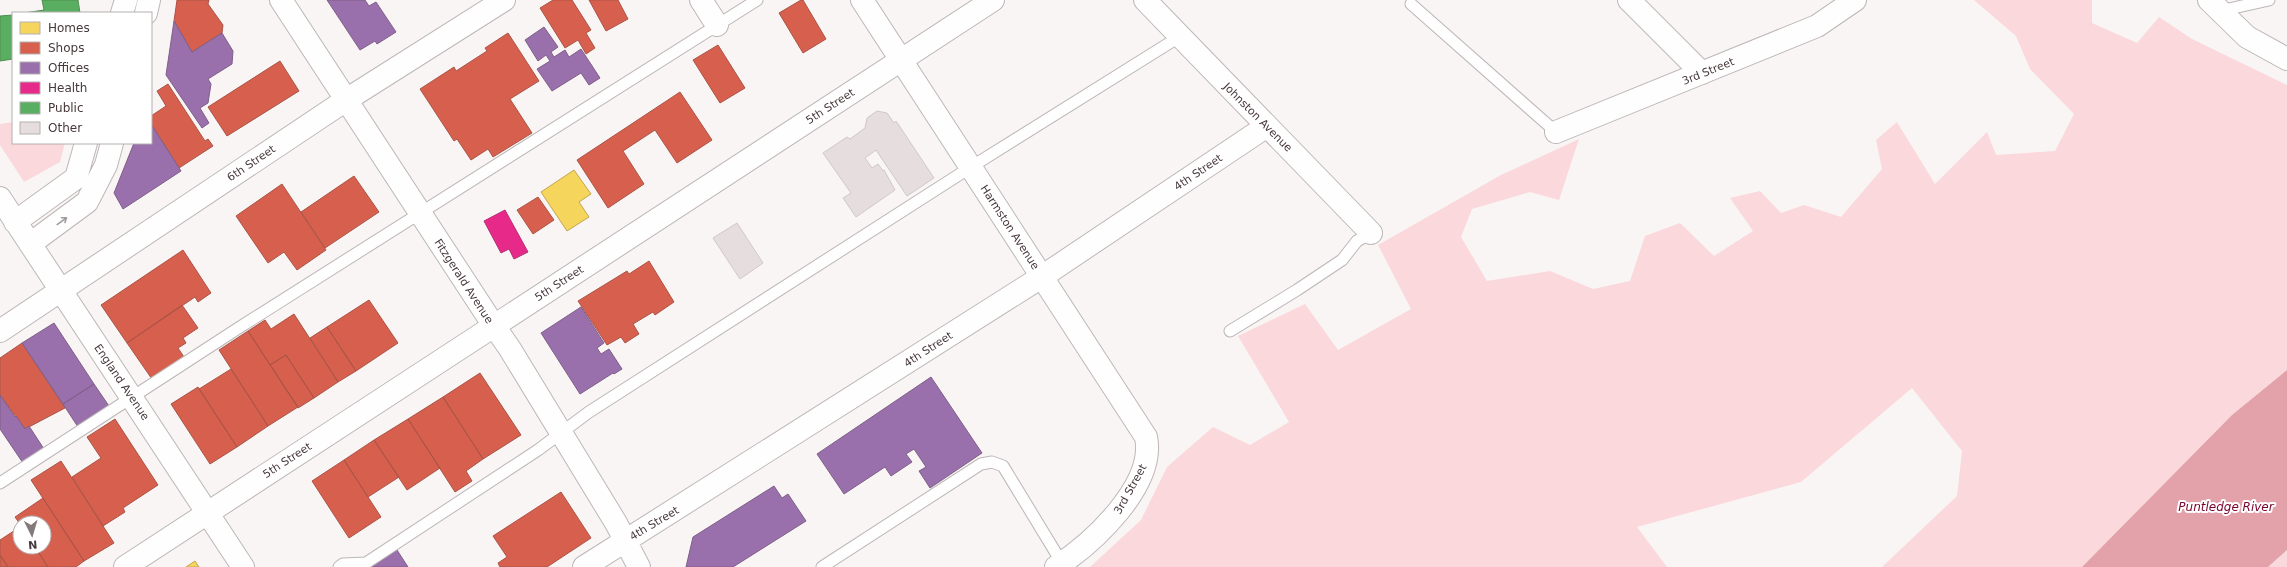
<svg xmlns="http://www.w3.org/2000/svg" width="2287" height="567" font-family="'DejaVu Sans',sans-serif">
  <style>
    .green { fill: #fbd8db }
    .water { fill: #e3a1a9 }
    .homes { fill: #f6d55c; stroke: #c2a652 }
    .shops { fill: #d6604d; stroke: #ab5447 }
    .offices { fill: #9970ab; stroke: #805f89 }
    .health { fill: #e7298a; stroke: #b72e72 }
    .public { fill: #5aae61; stroke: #548b55 }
    .building { fill: #e6ddde; stroke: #d0c8c8 }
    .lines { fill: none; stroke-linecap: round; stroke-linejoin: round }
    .lane-casing { stroke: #beb6b7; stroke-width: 13 }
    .street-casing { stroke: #beb6b7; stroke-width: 24 }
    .secondary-casing { stroke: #beb6b7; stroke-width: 24 }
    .lane { stroke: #fefefe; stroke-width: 11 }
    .street { stroke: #fefefe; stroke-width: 22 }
    .secondary { stroke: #fefefe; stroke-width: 22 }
    .oneway { stroke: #a29b9c }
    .labels { text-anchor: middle; stroke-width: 4; stroke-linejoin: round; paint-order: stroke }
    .street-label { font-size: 11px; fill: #47383a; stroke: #fff }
    .water-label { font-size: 12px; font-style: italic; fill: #7a0129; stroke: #fff }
  </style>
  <rect width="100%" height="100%" fill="#f9f5f5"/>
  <path class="green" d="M1974,0h118v23l45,20 22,-26 33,22 95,46v285l-55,45 -150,152h-200l75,-71 5,-45 -50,-63 -111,94 -164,45 30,40h-577l51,-47 26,-53 46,-40 37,18 39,-23 -51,-86 67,-32 33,46 73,-41 -33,-64 123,-70 78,-36 -20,61 -29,-8 -58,17 -11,28 26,44 63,-10 43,18 37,-8 15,-45 35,-13 34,33 39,-25 -23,-33 30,-7 21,22 23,-8 37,12 41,-48 -6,-29 21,-18 38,62 52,-52 9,23 59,-4 19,-37 -44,-45 -14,-33z
    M13,122v21h52l-5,19 -36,20 -24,-37v-21z
    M2287,550v17h-19z"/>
  <path class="water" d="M2287,370v180l-19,17h-186l150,-152z"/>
  <path class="homes" d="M574,170l17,24 -12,8 10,15 -22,14 -26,-39z
    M195,561l4,6h-13z"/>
  <path class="shops" d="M177,0h32l-1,4 15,21 -1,8 -30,19 -18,-31z
    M553,0h19l19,30 -5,3 9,15 -9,6 -8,-14 -13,8 -25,-40z
    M589,0h29l10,19 -22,12z
    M801,0h2l23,39 -23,14 -24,-40z
    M508,33l31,48 -29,18 22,34 -39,24 -5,-8 -17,11 -14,-21 -3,2 -34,-52 34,-22 2,4 31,-20 -2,-3z
    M718,45l27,43 -25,15 -27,-43z
    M280,61l19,30 -72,45 -19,-29z
    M168,84l37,57 3,-2 5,7 -34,22 -28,-44v-8l15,-10 -9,-15z
    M680,92l32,48 -35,23 -22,-33 -32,21 21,33 -36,24 -31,-48z
    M354,176l25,36 -54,36 -24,-36z
    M282,184l44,66 -29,20 -13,-18 -16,11 -32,-47z
    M538,197l16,23 -21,14 -16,-24z
    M183,250l28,43 -13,9 -3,-5 -68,46 -26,-38z
    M649,261l25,41 -19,13 -2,-3 -20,12 6,10 -14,9 -4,-6 -14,8 -29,-44 49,-30 2,3z
    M369,300l29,43 -42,28 -29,-44z
    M182,305l16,23 -15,10 3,5 -8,5 8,12 -32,22 -27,-39z
    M294,314l44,68 -24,16 -28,-43 -16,10 -22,-34 17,-11 6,9z
    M327,327l29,44 -18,11 -28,-44z
    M248,331l50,76 -30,19 -49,-76z
    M22,343l43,65 -40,21 -25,-34v-37z
    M286,355l28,43 -16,10 -28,-43z
    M231,369l37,57 -31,21 -38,-58z
    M480,373l41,62 -38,24 -40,-62z
    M198,387l39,60 -27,17 -39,-60z
    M443,397l40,62 -17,12 6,10 -17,11 -47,-73z
    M115,419l43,66 -35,23 2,4 -22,14 -31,-49 29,-19 -14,-21z
    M408,419l32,49 -33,22 -33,-50z
    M374,440l25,37 -31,20 -24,-37z
    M344,460l37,57 -32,21 -37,-57z
    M61,461l53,82 -30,18 -53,-81z
    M561,492l30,46 -44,29h-47l-2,-4 9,-6 -14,-21z
    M43,498l41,63 -8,6h-28l-13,-20h9v-24l-24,1 -5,-7z
    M20,527v20h15l13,20h-40l-8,-12v-15z
    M0,555l8,12h-8z"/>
  <path class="offices" d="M327,0h38l4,6 7,-4 20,30 -19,12 -2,-3 -15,9z
    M174,21l18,31 30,-19 11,18 -1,13 -24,15 3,5 -3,19 -8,5 9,15 -7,5 -36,-53z
    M544,27l14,20 -7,5 3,5 11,-7 4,7 12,-8 19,29 -11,7 -8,-12 -29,18 -15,-22 13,-8 -4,-6 -8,6 -13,-21z
    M151,124l30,47 -58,38 -9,-16 20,-50h17z
    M581,307l23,36 -7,5 4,6 8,-5 13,20 -8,5 -1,-1 -33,21 -39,-61z
    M54,323l40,61 -31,20 -41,-61z
    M931,377l51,76 -52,35 -11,-17 7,-4 -12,-18 -8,5 6,8 -21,14 -6,-9 -41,27 -27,-40z
    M94,384l15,22 -31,21 -15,-23z
    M0,395l15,22 1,-1 9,13 4,-3 15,23 -21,14 -23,-34z
    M774,486l8,12 6,-4 18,27 -73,46h-47l7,-30z
    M397,550l11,17h-37z"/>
  <path class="health" d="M505,210l23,42 -14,7 -5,-10 -8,4 -17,-32z"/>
  <path class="public" d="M42,0h36l2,13h-56l20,-3z
    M13,15v44l-13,2v-45z"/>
  <path class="building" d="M877,111l10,2 7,10 2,-2 38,57 -27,18 -31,-46 -11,8 7,10 6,-4 5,7 1,-1 11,20 -39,27 -13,-19 8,-5 -28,-40 24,-16 3,2 15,-11 2,-10z
    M737,223l26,40 -23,16 -27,-41z"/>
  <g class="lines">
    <defs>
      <path id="lane" d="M1411,4l145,128
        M2220,11l49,-11
        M1230,331l67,-41 45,-30 15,-19 14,-8
        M0,483l240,-156 517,-327
        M339,567l4,-3 23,-1 172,-113 51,-38 382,-245 208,-130
        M822,567l159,-103 11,-2 11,4 59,97"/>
      <path id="street" d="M701,0l16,25
        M862,0l284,437c10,48 -53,106 -90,130
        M1145,0l226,233
        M1629,0l73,73
        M122,13l4,-13
        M146,13l3,-13
        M1556,132l261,-106 38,-26
        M0,198l243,369
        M15,222l61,-44 10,-35
        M30,244l57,-42 19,-37 6,-22
        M494,326l16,23 106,174 23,44
        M0,331l346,-231 158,-100
        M584,567l459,-291 224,-150"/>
      <path id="secondary" d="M281,0l213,326
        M2209,0l38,37 40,22
        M125,567l868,-567"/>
    </defs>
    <use href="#lane" class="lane-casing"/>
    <use href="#street" class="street-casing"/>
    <use href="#secondary" class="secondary-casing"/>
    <use href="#lane" class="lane"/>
    <use href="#street" class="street"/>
    <use href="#secondary" class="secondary"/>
  </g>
  <defs><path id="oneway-shaft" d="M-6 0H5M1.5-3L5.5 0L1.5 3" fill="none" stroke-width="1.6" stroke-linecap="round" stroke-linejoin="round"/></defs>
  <use class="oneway" href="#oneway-shaft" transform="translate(62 221) rotate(-36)"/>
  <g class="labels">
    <g class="street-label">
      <text transform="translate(1708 71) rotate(-22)" y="4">3rd Street</text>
      <text transform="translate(830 106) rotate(-33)" y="4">5th Street</text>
      <text transform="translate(1258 117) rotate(45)" y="4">Johnston Avenue</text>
      <text transform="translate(251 163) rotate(-34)" y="4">6th Street</text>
      <text transform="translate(1198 172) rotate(-34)" y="4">4th Street</text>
      <text transform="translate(1010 227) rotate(57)" y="4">Harmston Avenue</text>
      <text transform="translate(464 281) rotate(57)" y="4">Fitzgerald Avenue</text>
      <text transform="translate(559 283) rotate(-33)" y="4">5th Street</text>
      <text transform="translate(928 349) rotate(-33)" y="4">4th Street</text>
      <text transform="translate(122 382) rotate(56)" y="4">England Avenue</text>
      <text transform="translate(287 460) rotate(-33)" y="4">5th Street</text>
      <text transform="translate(1130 489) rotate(-61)" y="4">3rd Street</text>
      <text transform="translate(654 523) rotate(-31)" y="4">4th Street</text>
    </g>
    <g class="water-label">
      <text x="2226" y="511">Puntledge River</text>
    </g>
  </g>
  <rect x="12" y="12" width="140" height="132" fill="#ffffff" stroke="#b5afb0"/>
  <rect x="20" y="22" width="20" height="12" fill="#f6d55c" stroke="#b5afb0"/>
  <text x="48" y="32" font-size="12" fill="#47383a">Homes</text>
  <rect x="20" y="42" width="20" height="12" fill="#d6604d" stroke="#b5afb0"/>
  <text x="48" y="52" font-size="12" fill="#47383a">Shops</text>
  <rect x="20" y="62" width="20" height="12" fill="#9970ab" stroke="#b5afb0"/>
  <text x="48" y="72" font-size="12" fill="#47383a">Offices</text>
  <rect x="20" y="82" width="20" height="12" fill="#e7298a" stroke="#b5afb0"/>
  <text x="48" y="92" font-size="12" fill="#47383a">Health</text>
  <rect x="20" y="102" width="20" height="12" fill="#5aae61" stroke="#b5afb0"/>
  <text x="48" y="112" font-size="12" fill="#47383a">Public</text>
  <rect x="20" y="122" width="20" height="12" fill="#e6ddde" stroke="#b5afb0"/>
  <text x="48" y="132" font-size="12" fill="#47383a">Other</text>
  <g transform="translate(32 535) rotate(175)"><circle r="19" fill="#ffffff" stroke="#b5afb0"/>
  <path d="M0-3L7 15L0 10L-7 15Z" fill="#857a7b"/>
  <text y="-6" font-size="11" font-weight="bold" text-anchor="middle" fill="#47383a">N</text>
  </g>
</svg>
